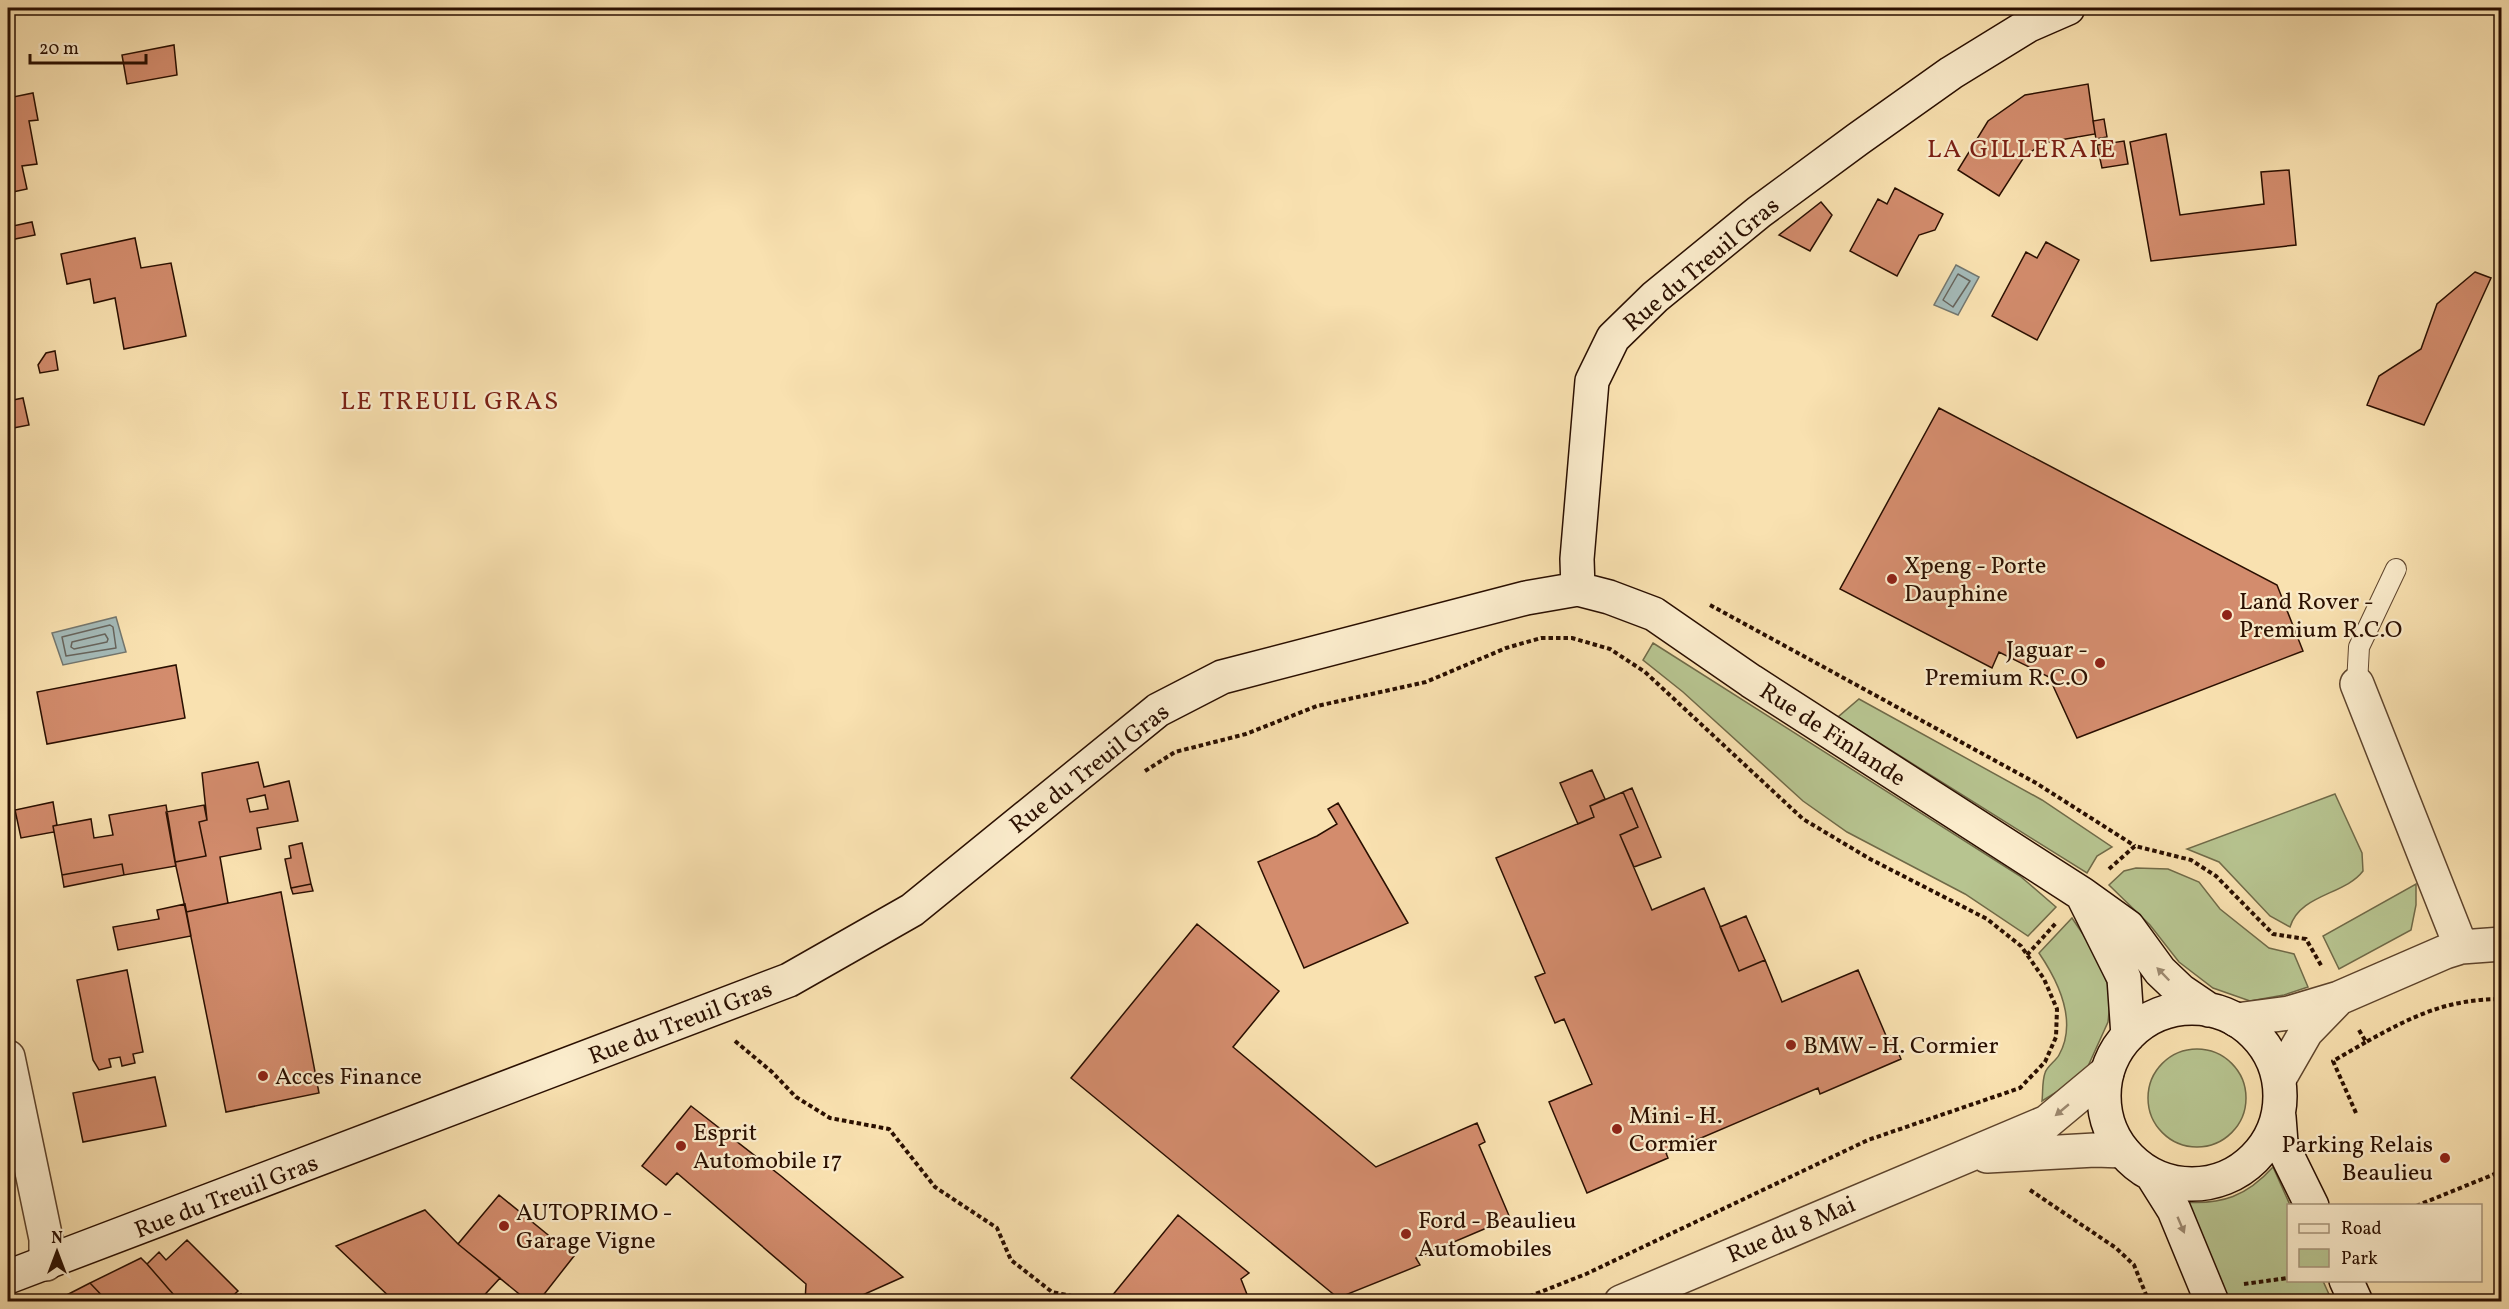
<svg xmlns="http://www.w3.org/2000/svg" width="2509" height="1309" font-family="Vollkorn,serif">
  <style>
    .green { fill: #b7c490; stroke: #706a48; stroke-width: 1.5 }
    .water { fill: #a4bab8; stroke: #73766e; stroke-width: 1.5 }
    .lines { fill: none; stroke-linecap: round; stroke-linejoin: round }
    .shore { stroke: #67645c; stroke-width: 1.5 }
    .building { fill: #d38c6d; stroke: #2a0f00; stroke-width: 1.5; fill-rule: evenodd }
    .lane-casing { stroke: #5e442c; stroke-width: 22 }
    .street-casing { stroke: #5e442c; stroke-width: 36 }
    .secondary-casing { stroke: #2a0f00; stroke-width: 36 }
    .path { stroke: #2a0f00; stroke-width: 4; stroke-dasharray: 4.5 3; stroke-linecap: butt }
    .lane { stroke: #fbeccc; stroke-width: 20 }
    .street { stroke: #fbeccc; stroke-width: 33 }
    .secondary { stroke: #fbeccc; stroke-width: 33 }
    .oneway { fill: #9d8970 }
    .poi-dot { fill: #8f2418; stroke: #fbeccc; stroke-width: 2 }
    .labels { text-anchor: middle; stroke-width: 4.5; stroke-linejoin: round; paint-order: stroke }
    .street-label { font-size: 24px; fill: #2a0f00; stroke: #fbeccc }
    .poi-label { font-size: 24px; fill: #2a0f00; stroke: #fbeccc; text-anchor: start }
    .neighbourhood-label { font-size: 26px; letter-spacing: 1.5px; fill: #7a1f14; stroke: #fbeccc }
  </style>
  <rect width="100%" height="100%" fill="#f9e1b0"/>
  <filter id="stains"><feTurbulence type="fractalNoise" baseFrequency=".00333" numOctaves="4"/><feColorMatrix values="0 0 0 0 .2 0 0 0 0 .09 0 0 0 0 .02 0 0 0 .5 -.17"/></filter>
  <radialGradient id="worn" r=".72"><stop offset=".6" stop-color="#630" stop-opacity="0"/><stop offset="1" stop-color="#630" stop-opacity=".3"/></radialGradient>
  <path class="green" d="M1653,643l367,233 36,31 -28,29 -63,-42 -118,-62 -44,-31 -120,-109 -40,-32z
    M1859,699l183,101 70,47 -15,9 -10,17 -249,-156z
    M2335,794l27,59 1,18c-18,24 -63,23 -73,56l-20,-11 -51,-54 -32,-13z
    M2136,868l32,1 31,13 21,27 49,39 25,6 14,33 -24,8 -34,6 -37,-13 -34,-26 -29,-37 -41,-40 15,-14z
    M2416,884v21l-5,25 -72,39 -16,-33z
    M2072,918l23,34 16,41 -3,29 -24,53 -42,26c1,-8 0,-20 3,-28 2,-7 11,-12 14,-18 19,-34 -1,-74 -20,-102z
    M2148 1098a49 49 0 1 1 98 0a49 49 0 1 1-98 0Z
    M2273,1167l17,38 -2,75 35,1 9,20h-104l-45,-99c39,3 64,-6 90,-35z"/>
  <path class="water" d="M1956,265l23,12 -21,38 -24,-10z
    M116,617l10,35 -63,13 -11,-32z"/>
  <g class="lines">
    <path class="shore" d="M1958,274l12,7 -17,26 -10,-7z
      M110,625l3,2 3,21 -50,8 -4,-19z
      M105,634l3,5 -1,3 -33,7 -3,-2 1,-5z"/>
  </g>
  <path class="building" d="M174,45l3,30 -50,9 -5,-29z
    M2088,84l7,50 -52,9 -19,14 -25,39 -41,-26 30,-49 37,-26z
    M33,93l5,27 -9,1 8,43 -15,2 5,23 -19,4v-95z
    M2104,119l3,18 -11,2 -3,-18z
    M2166,134l14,81 84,-11 -3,-32 28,-2 7,75 -145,16 -21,-119z
    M2124,141l4,23 -26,4 -5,-23z
    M1895,188l48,26 -8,16 -16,5 -22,41 -47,-25 28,-52 9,5z
    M1821,202l11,13 -22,36 -31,-16z
    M32,222l3,13 -25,5 -2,-13z
    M135,238l6,30 30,-5 15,73 -62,13 -9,-51 -21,5 -4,-24 -23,5 -6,-30z
    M2046,242l33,18 -42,80 -45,-24 34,-64 11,6z
    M2475,272l16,6 -67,147 -57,-20 12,-29 42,-27 16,-45z
    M55,351l3,19 -18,3 -2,-8 8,-12z
    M23,398l6,27 -21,4v-28z
    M1939,408l338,177 26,66 -226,87 -28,-61 -50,-25 -7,16 -152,-79z
    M176,665l9,53 -138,26 -10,-52z
    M258,762l6,25 25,-6 9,40 -41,7 4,21 -41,8 8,46 -42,9 -11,-50 31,-6 -7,-34 8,-2 -5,-47zM265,795l3,14 -18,3 -3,-13z
    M1592,770l13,29 -15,7 4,11 -16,7 -18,-41z
    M1632,788l29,69 -27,10 -14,-32 18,-8 -15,-35z
    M1623,792l15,35 -18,8 32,75 52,-22 35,83 26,-11 17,42 76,-32 29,68 4,-2 10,23 -81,35 -2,-6 -152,65 2,5 -81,35 -38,-91 43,-18 -28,-65 -9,4 -20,-46 10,-4 -49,-115 98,-41 -4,-11z
    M53,802l4,23 -4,1 1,6 -33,6 -6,-28z
    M1338,803l70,120 -104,45 -46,-106 59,-26 20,-12 -9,-15z
    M166,805l10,61 -52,9 -2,-11 -60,11 -9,-49 38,-7 3,19 19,-3 -4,-20z
    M204,805l3,15 -8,2 7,34 -31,6 -9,-50z
    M302,843l9,41 -20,4 -6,-29 6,-1 -2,-12z
    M122,864l2,11 -60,12 -2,-12z
    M311,884l2,7 -20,3 -2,-6z
    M281,892l38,201 -93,19 -40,-200z
    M185,904l6,32 -73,14 -5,-23 46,-8 -2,-9z
    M1746,916l19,44 -26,11 -19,-44z
    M1197,924l82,67 -46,56 143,120 101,-44 8,19 -6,3 31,73 -94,40 4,7 -82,33 -267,-220z
    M127,970l16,82 -10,2 2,9 -13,3 -2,-9 -11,2 2,8 -12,3 -6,-10 -16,-80z
    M155,1077l11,49 -83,16 -10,-49z
    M691,1106l90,70 122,101 -56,25h-42l1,-18 -129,-111 -11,12 -24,-19z
    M499,1195l75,61 -36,46h-9l-71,-58z
    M425,1210l33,34 42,34 -22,24h-83l-59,-56z
    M1178,1215l71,58 -8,6 9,23h-143z
    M187,1240l51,51 -12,11h-46l-33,-38 12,-12 7,8z
    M141,1258l6,6 33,38h-72l-18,-19z
    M90,1283l18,19h-55z
    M241,1294l8,8h-16z
    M1908,1295l2,7h-17z"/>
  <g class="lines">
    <defs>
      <path id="lane" d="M2357,684l2,-37 37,-78"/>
      <path id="street" d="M2357,684l104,263
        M2236,1020l53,-7 50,-15 106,-46 16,-5 41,-3
        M8,1057l38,182v25
        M2279,1079l27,-47 32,-33
        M1987,1156l108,-6 28,1
        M1621,1302l426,-180 60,-50"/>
      <path id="secondary" d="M1578,589l-1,-30 15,-178 21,-43 42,-41 104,-85 99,-73 93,-66 78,-48 39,-17
        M2084,898l40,80 4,58
        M2104 1096a88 88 0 1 1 176 0a88 88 0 1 1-176 0Z
        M2279,1117l2,26 31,63
        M2152,1175l22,35 38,92
        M8,1277l781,-297 123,-70 246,-200 64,-33 304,-79 52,-9 31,8 45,17 97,67 331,213 46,33 32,44 21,20 28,19
        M2346,1280l10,22"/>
    </defs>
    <use href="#lane" class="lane-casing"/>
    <use href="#street" class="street-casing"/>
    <use href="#secondary" class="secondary-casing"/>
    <path class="path" d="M1710,605l326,178 99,63
      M1145,771l30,-19 71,-18 71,-28 109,-24 80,-34 35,-10h31l38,11 35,23 158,147 67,40 117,60 34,27 23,33 13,30 -1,28 -11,25 -25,26 -152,52 -282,134 -71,28
      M2109,869l26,-23 56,14 25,16 57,58 33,5 16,28
      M2027,955l29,-32
      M2359,1030l7,12c47,-26 81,-43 136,-43
      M735,1041l37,31 24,25 34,21 59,11 46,58 62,41 14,32 41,32 29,6 5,4
      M2356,1113l-23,-52 33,-19
      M2030,1190l86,58 18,17 15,37
      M2416,1206l86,-35
      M2244,1284l44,-6"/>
    <use href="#lane" class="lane"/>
    <use href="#street" class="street"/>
    <use href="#secondary" class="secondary"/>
  </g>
  <defs><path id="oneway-solid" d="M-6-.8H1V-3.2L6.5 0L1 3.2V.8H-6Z" transform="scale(1.5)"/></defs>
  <g class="oneway">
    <use href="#oneway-solid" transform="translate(2163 974) rotate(-134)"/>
    <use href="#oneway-solid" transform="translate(2062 1110) rotate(140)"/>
    <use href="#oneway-solid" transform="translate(2181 1225) rotate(67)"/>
  </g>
  <g class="poi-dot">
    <circle cx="1892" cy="579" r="6"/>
    <circle cx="2227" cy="615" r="6"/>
    <circle cx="2100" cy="663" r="6"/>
    <circle cx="1791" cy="1045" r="6"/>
    <circle cx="263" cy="1076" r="6"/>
    <circle cx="1617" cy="1129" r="6"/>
    <circle cx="681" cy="1146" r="6"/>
    <circle cx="2445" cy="1158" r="6"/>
    <circle cx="504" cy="1226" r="6"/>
    <circle cx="1406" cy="1234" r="6"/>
  </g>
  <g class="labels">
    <g class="street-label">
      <text transform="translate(1701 264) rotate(-40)" y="8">Rue du Treuil Gras</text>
      <text transform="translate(1833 734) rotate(33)" y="8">Rue de Finlande</text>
      <text transform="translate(1089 768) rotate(-38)" y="8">Rue du Treuil Gras</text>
      <text transform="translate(680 1022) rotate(-21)" y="8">Rue du Treuil Gras</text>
      <text transform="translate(226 1196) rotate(-21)" y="8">Rue du Treuil Gras</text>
      <text transform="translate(1791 1229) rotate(-23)" y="8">Rue du 8 Mai</text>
    </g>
    <g class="poi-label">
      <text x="1904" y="573">Xpeng - Porte<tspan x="1904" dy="28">Dauphine</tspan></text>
      <text x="2239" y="609">Land Rover -<tspan x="2239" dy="28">Premium R.C.O</tspan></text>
      <text x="2088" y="657" text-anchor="end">Jaguar -<tspan x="2088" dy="28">Premium R.C.O</tspan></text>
      <text x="1803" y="1053">BMW - H. Cormier</text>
      <text x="275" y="1084">Acces Finance</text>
      <text x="1629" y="1123">Mini - H.<tspan x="1629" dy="28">Cormier</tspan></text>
      <text x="693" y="1140">Esprit<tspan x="693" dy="28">Automobile 17</tspan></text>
      <text x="2433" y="1152" text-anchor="end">Parking Relais<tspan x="2433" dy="28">Beaulieu</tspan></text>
      <text x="516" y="1220">AUTOPRIMO -<tspan x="516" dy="28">Garage Vigne</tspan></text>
      <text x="1418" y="1228">Ford - Beaulieu<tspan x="1418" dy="28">Automobiles</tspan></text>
    </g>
    <g class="neighbourhood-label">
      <text x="2022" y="157">LA GILLERAIE</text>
      <text x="450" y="409">LE TREUIL GRAS</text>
    </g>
  </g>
  <rect width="2509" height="1309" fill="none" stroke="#f9e1b0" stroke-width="30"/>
  <rect x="9" y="9" width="2491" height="1291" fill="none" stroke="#2a0f00" stroke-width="3"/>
  <rect x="15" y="15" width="2479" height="1279" fill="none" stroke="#2a0f00" stroke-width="1.5"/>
  <rect x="2287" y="1204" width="195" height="78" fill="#fbeccc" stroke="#a7947a" stroke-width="1.5"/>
  <rect x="2299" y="1224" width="30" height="9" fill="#fbeccc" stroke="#a7947a" stroke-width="1.5"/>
  <text x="2341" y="1234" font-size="18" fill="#2a0f00">Road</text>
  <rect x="2299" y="1249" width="30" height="18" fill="#b7c490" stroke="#a7947a" stroke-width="1.5"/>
  <text x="2341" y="1264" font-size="18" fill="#2a0f00">Park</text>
  <g transform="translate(57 1252)" stroke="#fbeccc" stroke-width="4.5" paint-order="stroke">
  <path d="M0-4.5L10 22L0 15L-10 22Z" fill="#2a0f00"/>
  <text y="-9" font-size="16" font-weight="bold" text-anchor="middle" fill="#2a0f00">N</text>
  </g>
  <path d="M30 54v9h116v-9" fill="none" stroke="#2a0f00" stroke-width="3"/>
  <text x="39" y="54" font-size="18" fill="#2a0f00" stroke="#fbeccc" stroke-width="4.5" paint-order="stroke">20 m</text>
  <rect width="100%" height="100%" filter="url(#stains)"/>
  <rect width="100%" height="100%" fill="url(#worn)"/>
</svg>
